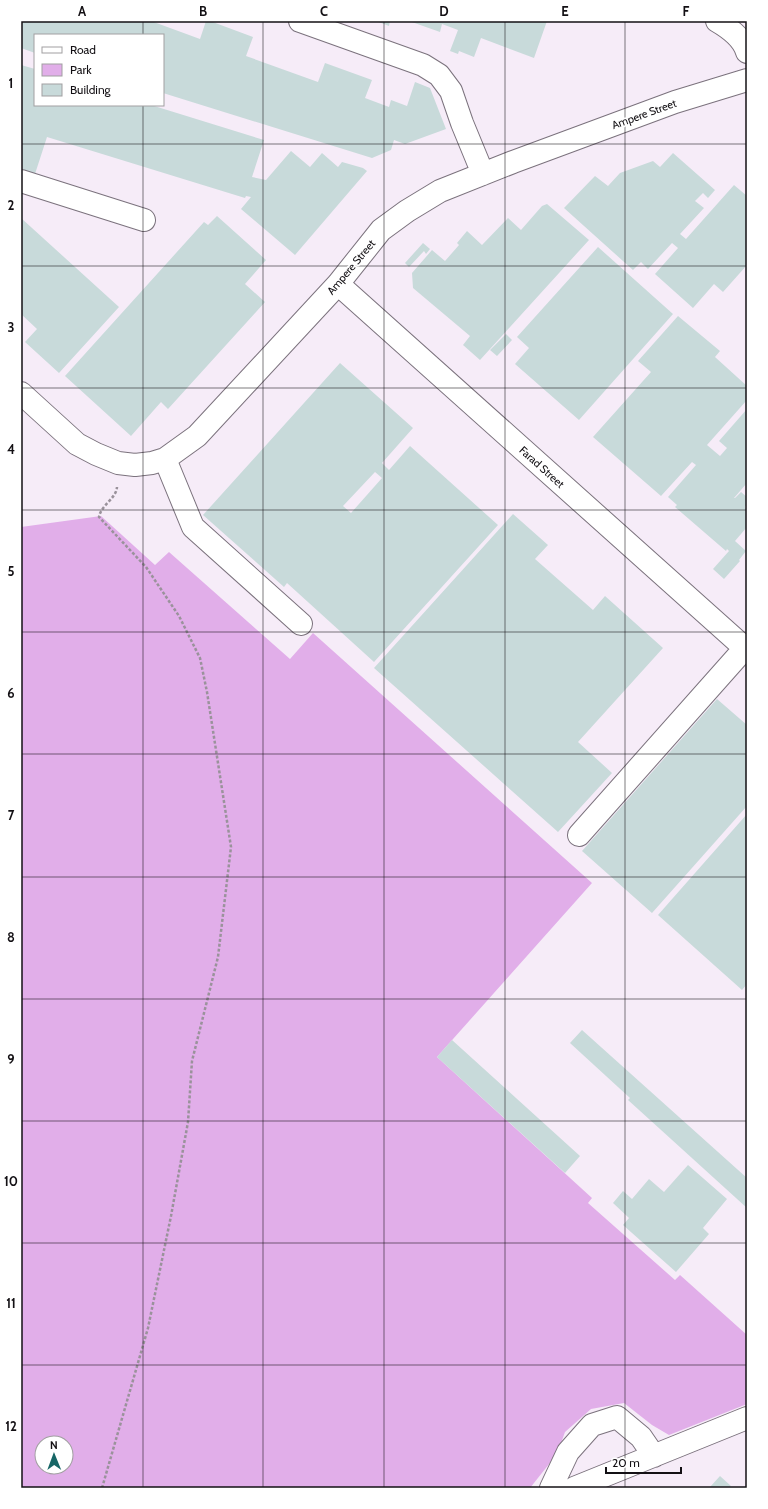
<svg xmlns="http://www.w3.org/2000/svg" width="768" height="1509" font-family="Cabin,sans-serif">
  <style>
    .green { fill: #e1aee9; fill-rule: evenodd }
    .building { fill: #c8dada; fill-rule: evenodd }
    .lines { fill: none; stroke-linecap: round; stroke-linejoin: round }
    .minor-casing { stroke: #7b727d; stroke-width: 24 }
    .path { stroke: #9a929b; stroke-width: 2.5; stroke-dasharray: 3 2; stroke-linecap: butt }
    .minor { stroke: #fff; stroke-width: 22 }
    .grid { fill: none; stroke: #131014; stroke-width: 1; stroke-opacity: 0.55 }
    .labels { text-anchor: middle; stroke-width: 3.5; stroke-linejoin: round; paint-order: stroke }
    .street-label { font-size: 11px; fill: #131014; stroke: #fff }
    .neatline { fill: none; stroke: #131014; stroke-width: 1.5 }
    .grid-label { font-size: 13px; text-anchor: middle; font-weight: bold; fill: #131014 }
  </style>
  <rect width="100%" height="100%" fill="#f6ecf8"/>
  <path class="green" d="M101,516l54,49 14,-13 121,107 23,-26 279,250 -155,174 155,141 -4,5 87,77 5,-5 67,60v69l-78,31 -17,-10 -28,-22 -33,6 -26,23 -8,22 -27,34h-509v-961zM42,1443h24v24h-24z"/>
  <path class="building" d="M21,21h130l49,18 6,-18h4l43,16 -7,19 72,26 7,-19 47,17 -7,18 24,9 2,-7 16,6 8,-24 15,6 16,41 -41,15 -11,-4 -3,10 -19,8 -209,-65v-58h-128v18l-14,-5z
    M376,21h14l-1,5z
    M409,21h138l-13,37 -53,-20 -7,19 -15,-6 -1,3 -8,-3 8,-21 -16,-6 -2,8z
    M21,65l14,4v36h116l113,35 -12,37 14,3 25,-29 19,16 12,-14 16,14 4,-5 21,6 4,3 -72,84 -54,-46 10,-12 -5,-1 -1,2 -198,-61 -12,37 -14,-5z
    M673,153l42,37 -7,8 -5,-5 -8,8 9,7 -24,26 6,5 48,-54 13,11v69l-24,27 -9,-8 -21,24 -38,-34 23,-26 -6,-5 -24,26 -7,-7 -8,8 -69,-62 31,-32 13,10 12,-13 33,-12 7,6z
    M547,204l42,36 -109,120 -17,-15 7,-9 -57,-48 -1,-15 20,-23 13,11 14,-16 -2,-2 10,-12 15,14 26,-27 13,12 21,-24z
    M217,216l49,44 -21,24 20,18 -97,107 -7,-7 -30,34 -66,-60 139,-154 4,3z
    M21,218l98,89 -60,66 -34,-31 12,-13 -16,-15z
    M423,243l7,6 -4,5 -2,-3 -15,16 -4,-4z
    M598,247l75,67 -94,106 -64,-56 14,-16 -12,-11z
    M678,316l42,35 -5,6 32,29v14l-40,45 13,11 7,-8 -8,-7 28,-32v74l-13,15h1l6,-6 6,5v7l-2,3 2,2v18l-12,14 11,10 -7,9 1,1 -16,18 -11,-10 16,-18 -2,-2 -1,2 -51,-44 2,-2 -9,-8 28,-32 -4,-3 -31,34 -68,-59 58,-65 -13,-11z
    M506,334l6,6 -15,16 -7,-6z
    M340,363l73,65 -31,35 7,7 21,-24 88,79 -124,137 -87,-79 -3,4 -81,-72zM375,472l7,6 -31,35 -8,-7z
    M513,514l35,31 -13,14 58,51 12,-14 58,52 -85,94 34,31 -54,59 -184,-164z
    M717,699l30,26v81l-95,107 -70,-62z
    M747,814v170l-5,6 -84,-75z
    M582,1030l165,148v30l-119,-108 2,-2 -60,-55z
    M452,1040l128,116 -15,17 -128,-116z
    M688,1165l39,34 -24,29 6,6 -33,38 -53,-47 6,-7 -16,-15 10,-12 9,8 17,-20 15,13z
    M720,1476l11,10 -2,2 -19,-1z"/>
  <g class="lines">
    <defs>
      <path id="minor" d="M300,21l123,44 16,10 12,16 11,32 21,51
        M717,21c12,7 26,17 30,31
        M21,181l123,39
        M338,284l409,366
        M21,393l56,51 19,10 22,9 17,2 17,-2 13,-4 32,-23 141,-152 43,-54 26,-19 33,-20 73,-29 162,-60 72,-22
        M165,459l28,68 108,97
        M579,835l166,-187
        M551,1488l17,-36 24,-27 25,-8 24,20 13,19
        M574,1488l173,-70"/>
    </defs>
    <use href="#minor" class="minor-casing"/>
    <path class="path" d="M102,1488l46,-160 23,-112 17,-94 4,-61 26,-104 13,-110 -24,-155 -7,-34 -21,-42 -33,-49 -47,-50c2,-12 17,-18 18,-30"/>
    <use href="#minor" class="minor"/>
  </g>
  <path class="grid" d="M143,21v14M263,21v1467M384,21v1467M505,21v1467M625,21v1467M143,105v1383M21,144h726M21,266h726M21,388h726M21,510h726M21,632h726M21,754h726M21,877h726M21,999h726M21,1121h726M21,1243h726M21,1365h726"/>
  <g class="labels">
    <g class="street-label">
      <text transform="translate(644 114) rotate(-20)" y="4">Ampere Street</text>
      <text transform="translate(351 267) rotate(-50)" y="4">Ampere Street</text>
      <text transform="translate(542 467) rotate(42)" y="4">Farad Street</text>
    </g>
  </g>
  <rect width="768" height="1509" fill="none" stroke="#ffffff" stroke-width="44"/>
  <rect x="34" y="34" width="130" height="72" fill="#ffffff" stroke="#a19fa1"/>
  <rect x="42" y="47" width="20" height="6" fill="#ffffff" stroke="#a19fa1"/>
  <text x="70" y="54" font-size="12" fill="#131014">Road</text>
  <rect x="42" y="64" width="20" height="12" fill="#e1aee9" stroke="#a19fa1"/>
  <text x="70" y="74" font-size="12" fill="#131014">Park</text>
  <rect x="42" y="84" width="20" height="12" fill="#c8dada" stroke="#a19fa1"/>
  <text x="70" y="94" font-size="12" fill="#131014">Building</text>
  <g transform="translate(54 1455) rotate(359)"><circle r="19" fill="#ffffff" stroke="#a19fa1"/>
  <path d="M0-3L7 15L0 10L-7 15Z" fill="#176666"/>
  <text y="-6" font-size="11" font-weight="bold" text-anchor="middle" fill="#131014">N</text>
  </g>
  <path d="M606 1467v6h75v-6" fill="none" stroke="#131014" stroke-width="2"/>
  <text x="612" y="1467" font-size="12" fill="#131014" stroke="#ffffff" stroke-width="3" paint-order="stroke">20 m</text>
  <rect x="22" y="22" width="724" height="1465" class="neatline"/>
  <g class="grid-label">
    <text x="82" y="16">A</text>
    <text x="203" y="16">B</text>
    <text x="324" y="16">C</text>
    <text x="444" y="16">D</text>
    <text x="565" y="16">E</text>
    <text x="686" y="16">F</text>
    <text x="11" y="88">1</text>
    <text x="11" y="210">2</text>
    <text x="11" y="332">3</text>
    <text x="11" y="454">4</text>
    <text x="11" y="576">5</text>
    <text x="11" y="698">6</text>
    <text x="11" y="820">7</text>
    <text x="11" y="942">8</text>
    <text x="11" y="1064">9</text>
    <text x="11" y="1186">10</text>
    <text x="11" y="1308">11</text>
    <text x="11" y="1431">12</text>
  </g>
</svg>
